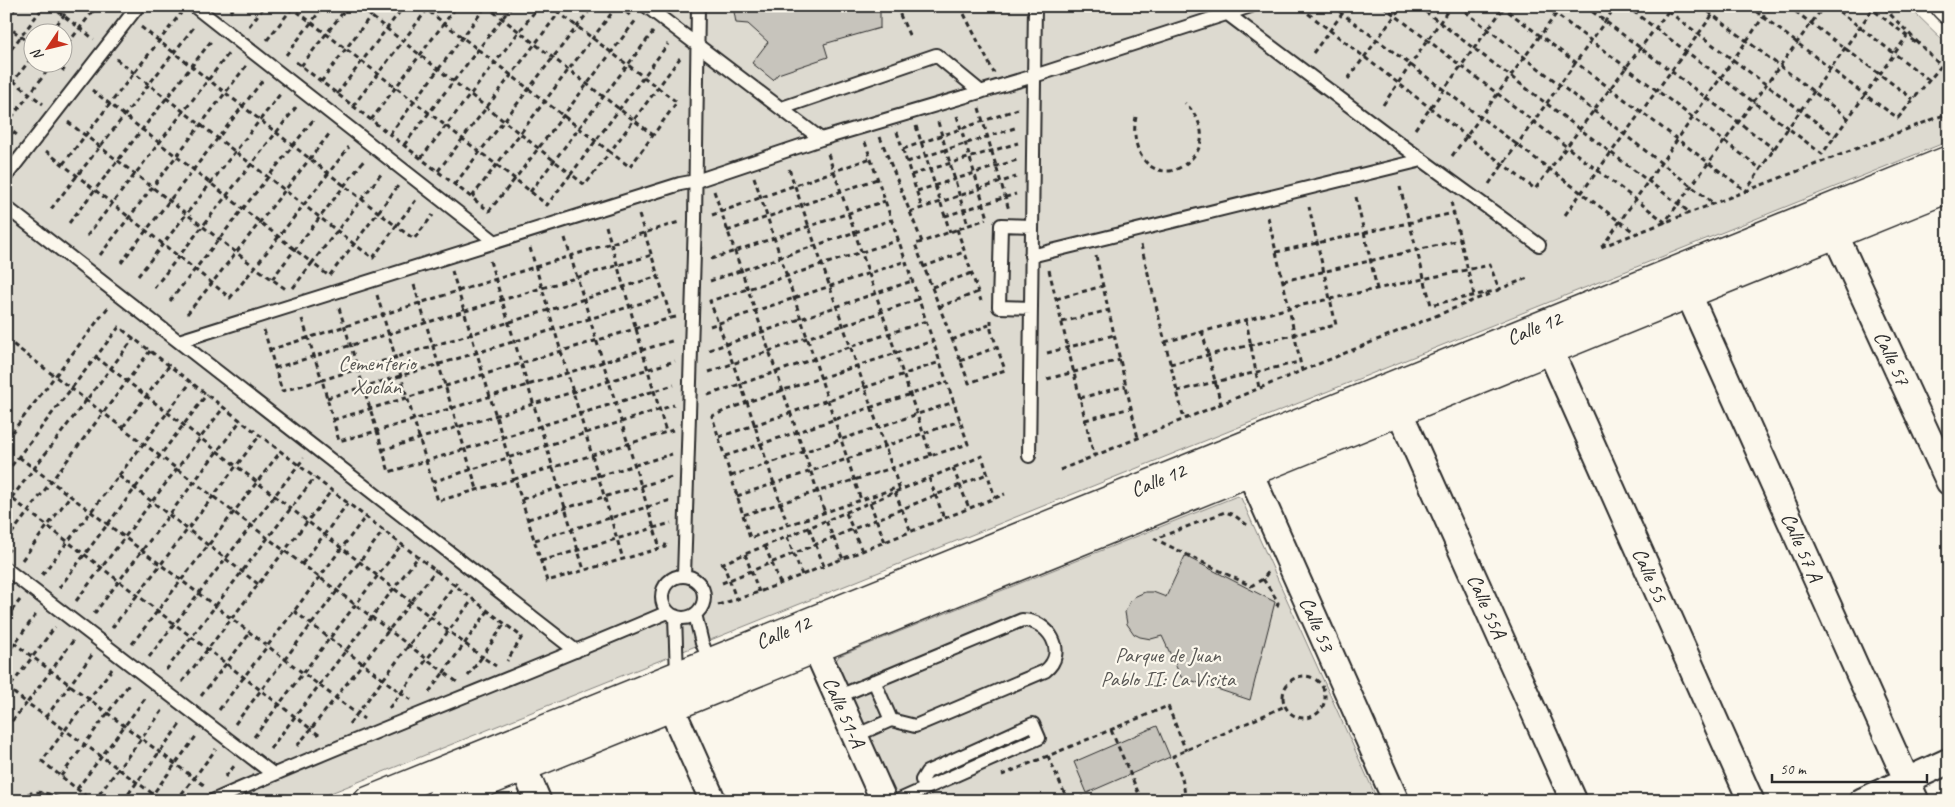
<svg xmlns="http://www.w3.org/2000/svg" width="1955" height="807" font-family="Caveat,sans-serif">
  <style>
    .green { fill: #dddad0; stroke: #84827e; fill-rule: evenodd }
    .building { fill: #c7c4bc; stroke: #2b2b2b }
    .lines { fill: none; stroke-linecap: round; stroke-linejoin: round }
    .lane-casing { stroke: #2b2b2b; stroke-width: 16 }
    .street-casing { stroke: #2b2b2b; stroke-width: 29 }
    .secondary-casing { stroke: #2b2b2b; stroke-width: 31 }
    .path { stroke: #2b2b2b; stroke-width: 3; stroke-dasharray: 5 4; stroke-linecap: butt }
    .lane { stroke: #fbf7ec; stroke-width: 12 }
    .street { stroke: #fbf7ec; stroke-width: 25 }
    .secondary { stroke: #fbf7ec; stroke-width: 28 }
    .labels { text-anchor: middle; stroke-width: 4.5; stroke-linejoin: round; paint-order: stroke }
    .street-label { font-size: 21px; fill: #2b2b2b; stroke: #fbf7ec }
    .park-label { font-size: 21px; fill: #585754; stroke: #fbf7ec }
  </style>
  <rect width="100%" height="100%" fill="#fbf7ec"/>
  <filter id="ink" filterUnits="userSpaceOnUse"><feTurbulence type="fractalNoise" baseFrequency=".02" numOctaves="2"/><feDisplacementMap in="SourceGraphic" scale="10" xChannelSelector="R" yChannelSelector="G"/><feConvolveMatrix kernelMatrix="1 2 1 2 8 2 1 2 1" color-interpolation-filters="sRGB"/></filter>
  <g filter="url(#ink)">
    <path class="green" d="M6,6h1902l41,40v95l-1638,660h-305zM32,32h30v30h-30z
      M1237,496l4,2 137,303h-479l-64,-139 4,-6z"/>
    <path class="building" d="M733,6h147v22l-56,16 4,13 -50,17 -5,6 -21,-17 16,-21 -20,-18 -12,-1z
      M1185,556l90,46 -25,98 -69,-23 -19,-41 -11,3 -11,-2 -6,-3 -7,-10 -2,-12 5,-11 4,-4 11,-5h8l13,5z
      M1157,726l13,31 -83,36 -13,-31z"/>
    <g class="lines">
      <defs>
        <path id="lane" d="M194,6l300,235
          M646,6l175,133
          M1217,6l186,140 136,99
          M782,108l154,-53 45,37
          M6,176l132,-170
          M6,207l570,444
          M1031,256l391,-96
          M1031,308l-32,-1 2,-82 31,1
          M179,341l501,-157 16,-3 125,-42 213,-63 217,-70
          M1029,456l6,-450
          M6,569l267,205
          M684,576l11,-356 3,-214
          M662 597a21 21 0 1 1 42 0a21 21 0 1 1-42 0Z
          M695,614l7,29 8,19
          M675,616l2,59
          M874,681l17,39
          M837,697l185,-77c26,0 47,32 23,51l-130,55 -24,-6 -36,16
          M212,801c150,-66 305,-124 456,-189
          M897,801l142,-63 -6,-14 -106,48 -5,8 4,8"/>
        <path id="street" d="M1835,234l114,248
          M1688,293l228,508
          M1550,350l201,451
          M1399,411l175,390
          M1242,455l154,346
          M808,631l76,170
          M671,707l42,94
          M516,749l22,52
          M1862,801l87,-40"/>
        <path id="secondary" d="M1945,6l4,4
          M368,801l1581,-641
          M440,801l1509,-613"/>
      </defs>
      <use href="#lane" class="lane-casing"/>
      <use href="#street" class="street-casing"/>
      <use href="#secondary" class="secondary-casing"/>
      <path class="path" d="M51,6l43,33
        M290,6l225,173 121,-159
        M358,6l213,168 97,-130
        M422,6l188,146 70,-94
        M486,6l167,129
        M550,6l128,97
        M619,6l13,11
        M896,6l14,31
        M960,6l34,67
        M1332,6l303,227
        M1383,6l282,216 159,-216
        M1418,6l271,206
        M1458,6l255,197
        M1501,6l245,185 203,-78
        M1545,6l216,163
        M1585,6l189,143
        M1626,6l162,122 84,-118
        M1661,6l174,130
        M1701,6l147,112
        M1749,6l116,89 42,-59
        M1788,6l125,93
        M1832,6l97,74
        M1868,6l47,36
        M1301,8l234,181 137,-183
        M230,12l5,-6
        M6,20l11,-14
        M6,25l26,20
        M249,26l16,-20
        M141,27l255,199 20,-26
        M51,32l20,-26
        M267,40l27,-34
        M62,51l35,-45
        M1313,53l35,-47
        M286,55l38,-49
        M6,56l38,-50
        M116,59l238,185 44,-58
        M54,62l12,10
        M296,62l193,149 26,-32 32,26 24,-31 14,11 25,-33 20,15 47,-65
        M301,66l47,-60
        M1941,66l8,8
        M6,75l37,29
        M1348,79l54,-73
        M321,82l57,-76
        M92,90l220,173 70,-90
        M6,91l26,-34
        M337,94l67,-88
        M1383,105l68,-99
        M353,106l77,-100
        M979,108l30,102
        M957,116l31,102
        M1136,117c-5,23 4,56 34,54 7,-1 15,-6 20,-11 19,-17 12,-41 -5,-57
        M371,120l86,-114
        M68,122l187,145 94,-120
        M938,122l30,103
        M6,125l48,-63
        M6,126l12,10
        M916,126l34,106
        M1415,129l90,-123
        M897,132l25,76
        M390,134l96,-128
        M880,137l42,105 64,-23
        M865,142l103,302 -225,71 -31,-99 35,-14 -37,-101 189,-61
        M404,145l108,-139
        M903,149l115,-40
        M46,151l166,132 118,-150
        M828,154l103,302
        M1452,156l110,-150
        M421,158l118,-152
        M907,162l111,-35
        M63,164l118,-151
        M438,171l126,-165
        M911,175l107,-32
        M754,177l107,323
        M455,184l138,-178
        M1489,184l127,-178
        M714,191l111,322
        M917,191l100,-31
        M530,192l123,-160
        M472,197l145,-191
        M1356,197l21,92
        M1451,202l23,93
        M51,209l143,-182
        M910,212l106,-35
        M639,215l32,103 5,-1
        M712,215l159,-57
        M1565,215l154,-209
        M945,216l71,-22
        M1268,217l21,91c67,-15 134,-29 201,-43l9,25 -68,15c-10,-40 -21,-79 -31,-118
        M69,223l143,-183
        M606,226l60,206
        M957,229l24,72
        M727,231l150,-52
        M87,236l142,-183
        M565,238l95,310
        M922,242l-7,2 54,139 36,-13 -14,-40v-10
        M1141,245l43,174
        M1601,247l145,-56 42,-63 34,26 43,-59 33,23 43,-52 -59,-60
        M1602,247l169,-241
        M530,248l93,311
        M1276,252l178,-39
        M100,255l146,-189
        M1096,256l42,182
        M711,259l174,-58
        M490,261l94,309
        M121,263l142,-183
        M923,267l41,-15
        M1049,270l45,186
        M452,271l63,208 158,-49
        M138,276l143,-183
        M272,279l93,-120
        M710,281l181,-61
        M1283,281l177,-41
        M414,285l63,204
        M932,287l40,-14
        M154,288l143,-182
        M293,288l19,-25 17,13 25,-32 19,14 23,-32 18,13 19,-24
        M1497,290l31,-12
        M377,295l49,166 248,-76
        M1056,299l47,-13
        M170,301l144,-182
        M939,307l39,-15
        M339,308l38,123 298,-91
        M187,314l25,-31 18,15 25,-31 32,23
        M302,319l20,61 337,-104
        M1246,320l13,68
        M1062,322l47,-12
        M710,326l196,-65
        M264,330l18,61 40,-11 17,61 38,-10 12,41 37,-11 12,40 77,-22 32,102 118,-34 2,-7
        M1202,331l19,73
        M6,339l438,333 44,-61
        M952,340l37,-15
        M1165,342l124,-34 13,63
        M269,350l410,-128
        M709,350l203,-69
        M1047,353l67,-18
        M96,357l386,300 23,-34
        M960,361l37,-14
        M1170,364l166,-39 -27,-118
        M275,368l377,-113
        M709,372l210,-73
        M1047,379l73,-19
        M1177,391l122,-29
        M708,395l218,-74
        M327,398l338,-102
        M1080,398l46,-12
        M333,420l338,-102
        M1085,420l46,-12
        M123,427l46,-61
        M719,437l221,-75
        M6,440l103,-134
        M382,450l293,-89
        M725,456l222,-74
        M19,457l338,257 102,-135
        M953,468l16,40
        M1060,470l429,-176
        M6,473l113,-146 403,310 -15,24
        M119,476l139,108
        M731,476l223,-74
        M929,478l15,40
        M432,482l242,-77
        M895,492l16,40
        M6,494l305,235 125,-159
        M737,496l223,-75
        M522,499l150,-45
        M870,503l15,39
        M6,505l128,-167
        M846,513l16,38
        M743,515l7,23 149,-51 -111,-321
        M528,519l144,-42
        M826,521l17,38
        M1247,525l-13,-10 -9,-3 -70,27 96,47 12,-7 6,-8
        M788,526l-41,-124 186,-61
        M809,528l15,38
        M787,537l15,38
        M535,540l136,-40
        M6,541l144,-190
        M765,546l15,37
        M6,548l7,5
        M745,554l14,38
        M22,560l48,-64
        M541,561l130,-38
        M723,563l14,38
        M302,564l46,-61
        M721,564l261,-108 13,42
        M42,575l149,-193
        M1263,579l14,21 1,3 -2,7
        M722,583l265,-109
        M59,588l148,-194
        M76,601l148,-194
        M718,605l41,-13 246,-98
        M294,611l107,82 72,-94
        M94,614l147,-194
        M6,618l14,-18
        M112,628l148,-193
        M6,637l188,141 22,-29
        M132,644l149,-193
        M6,655l31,-42
        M149,657l155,-199
        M112,669l-47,61 88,64 44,-59
        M166,670l149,-193
        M468,676l14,-19 14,9
        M1283 697a21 21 0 1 1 42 0a21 21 0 1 1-42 0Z
        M182,682l150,-192
        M6,687l21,16 46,-62
        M6,692l49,-65
        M429,692l15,-20 13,10
        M201,696l49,-63
        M389,708l12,-15 10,7
        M219,710l147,-194
        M46,717l46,-62
        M235,724l149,-194
        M349,724l8,-10 7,5
        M6,728l21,-25 38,27 -23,31 50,40
        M1111,730l31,71
        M254,737l148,-193
        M297,746l14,-17 11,8
        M270,749l148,-192
        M1048,756l20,45
        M1002,775l166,-69 18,45
        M61,776l69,-93
        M225,777l10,-12
        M77,789l70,-93
        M11,801c23,-12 31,-11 55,0
        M38,801l4,-9
        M94,801l69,-91
        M123,801l58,-78
        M148,801l5,-7 8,7
        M176,801l18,-23 13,9
        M1073,801l9,-4 1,4
        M1185,801c0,-17 -5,-30 -12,-45l112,-50"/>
      <use href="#lane" class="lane"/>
      <use href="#street" class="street"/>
      <use href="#secondary" class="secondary"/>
    </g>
  </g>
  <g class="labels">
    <g class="street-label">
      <text transform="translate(1534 328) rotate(-22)" y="7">Calle 12</text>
      <text transform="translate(1892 358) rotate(65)" y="7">Calle 57</text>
      <text transform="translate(1158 480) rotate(-22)" y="7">Calle 12</text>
      <text transform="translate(1802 547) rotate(66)" y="7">Calle 57 A</text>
      <text transform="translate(1650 575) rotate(66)" y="7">Calle 55</text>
      <text transform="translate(1487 606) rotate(66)" y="7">Calle 55A</text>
      <text transform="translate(1317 624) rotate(66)" y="7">Calle 53</text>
      <text transform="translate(783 632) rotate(-22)" y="7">Calle 12</text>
      <text transform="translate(844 712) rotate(66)" y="7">Calle 51-A</text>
    </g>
    <g class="park-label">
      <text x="377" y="370">Cementerio<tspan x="377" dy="24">Xoclán</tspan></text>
      <text x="1168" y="662">Parque de Juan<tspan x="1168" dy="24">Pablo II: La Visita</tspan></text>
    </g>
  </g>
  <rect width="1955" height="807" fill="none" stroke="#fbf7ec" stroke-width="25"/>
  <rect x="12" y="12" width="1930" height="782" fill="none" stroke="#2b2b2b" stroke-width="2" filter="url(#ink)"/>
  <g transform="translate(48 48) rotate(235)"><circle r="24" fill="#fbf7ec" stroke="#a8a59f"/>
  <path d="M0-4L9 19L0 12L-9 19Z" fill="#c8321e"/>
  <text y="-8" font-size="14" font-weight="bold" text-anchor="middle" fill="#2b2b2b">N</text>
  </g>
  <path d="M1772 774v8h155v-8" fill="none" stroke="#2b2b2b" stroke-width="2.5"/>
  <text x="1780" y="774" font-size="15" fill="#2b2b2b" stroke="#fbf7ec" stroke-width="4" paint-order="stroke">50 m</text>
</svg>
